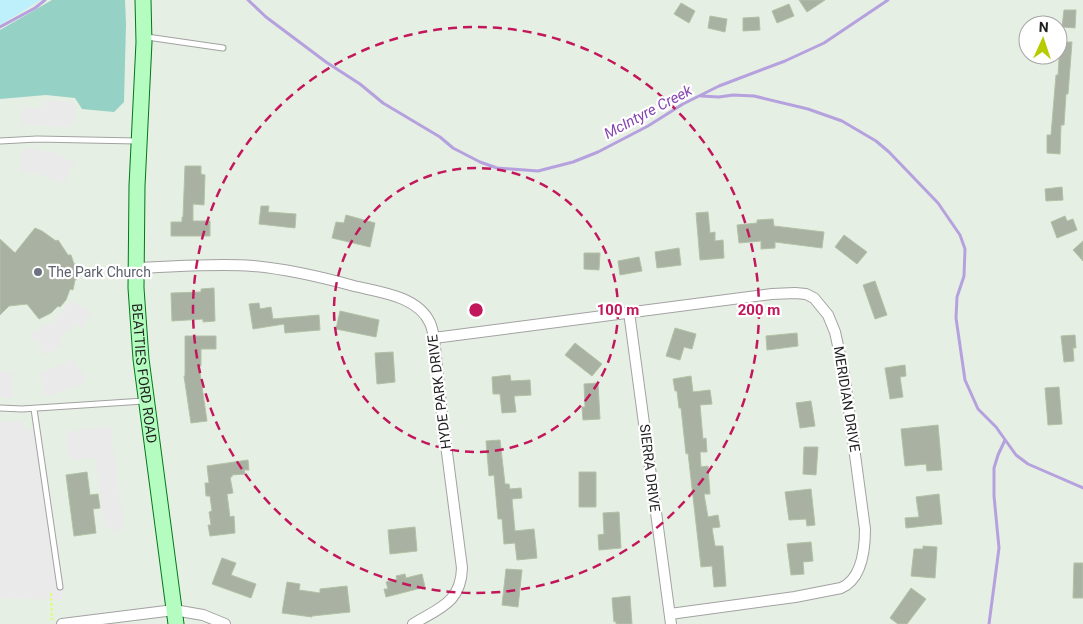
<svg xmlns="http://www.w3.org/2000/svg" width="1083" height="624" font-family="Roboto,sans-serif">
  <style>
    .forest { fill: #96d1c5 }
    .park { fill: #bef0fc }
    .parking { fill: #eaeaea }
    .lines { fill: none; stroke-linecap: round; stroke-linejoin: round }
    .stream { stroke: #b6a1df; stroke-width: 3 }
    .building { fill: #a9b1a2; stroke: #b2c2a5 }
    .lane-casing { stroke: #a2a2a2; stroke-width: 7 }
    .street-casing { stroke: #a2a2a2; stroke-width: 12 }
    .secondary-casing { stroke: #00791a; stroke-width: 17 }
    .path { stroke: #dfff64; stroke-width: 2; stroke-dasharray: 2.5 2.5; stroke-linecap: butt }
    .lane { stroke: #fff; stroke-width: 5 }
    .street { stroke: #fff; stroke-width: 10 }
    .secondary { stroke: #b4fcbf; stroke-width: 15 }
    .ring { fill: none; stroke: #c2185b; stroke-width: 2.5; stroke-dasharray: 9 6 }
    .worship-dot { fill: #6b7280; stroke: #fff; stroke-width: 2 }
    .labels { text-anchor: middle; stroke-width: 4.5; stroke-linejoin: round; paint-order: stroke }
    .worship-label { font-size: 14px; fill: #5b616d; stroke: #fff; text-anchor: start }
    .street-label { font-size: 14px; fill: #1e1e1e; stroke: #fff }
    .water-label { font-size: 15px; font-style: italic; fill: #8746b2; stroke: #fff }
    .centre { fill: #c2185b; stroke: #fff; stroke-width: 2.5 }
    .ring-label { font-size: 15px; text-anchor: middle; font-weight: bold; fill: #c2185b; stroke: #fff; stroke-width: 4.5; stroke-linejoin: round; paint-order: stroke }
  </style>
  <rect width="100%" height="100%" fill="#e6efe3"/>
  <path class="forest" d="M52,0h73l1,24 -2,78 -10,10 -32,-3 -7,-11 -29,-3 -46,4v-69z"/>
  <path class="park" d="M0,0h41l-41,25z"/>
  <path class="parking" d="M44,100l31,2 -2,25 -52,-2 1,-18 22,1z
    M22,147l32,6 21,9 -12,22 -23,-9 -20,-3z
    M70,301l17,7 -1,2 6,3 -11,16 -6,-5 -16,14 4,7 -19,10 -3,-8 -9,-9 -1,-7 9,-2 16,-10z
    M73,359l14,21 -25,12 -17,4 -5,-24 22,-7z
    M0,371l12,2 1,25 -13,-1z
    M0,422h24v8l17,1 22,154 -1,15 -62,-2z
    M110,426l14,104 -11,1v-4l-8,1 -10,-71 -26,3 -3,-28z"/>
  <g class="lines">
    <path class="stream" d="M248,0l18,17 60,45 34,22 23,19 57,34 13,11 27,14 17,6 41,3 35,-9 25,-10 50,-26 35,-22 36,-18 66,-25 39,-18 64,-43
      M0,27l35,-19 10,-8
      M701,96l18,1 14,-2 21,1 54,13 34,12 34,20 13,11 49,51 22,32 5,14 -1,27 -7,21 -1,21 9,62 13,29 18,18 20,28 12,9 55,24
      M989,624l10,-76 -5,-52v-28l4,-13 7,-15"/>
  </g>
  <path class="building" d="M799,0h26l-18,12z
    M681,3l14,8 -6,12 -15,-9z
    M789,4l5,12 -17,7 -5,-12z
    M1064,10h12l-1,18 -13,-1z
    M710,16l17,3 -2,13 -17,-4z
    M759,17l1,13 -17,1v-13z
    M1060,42h12l-4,52h-2l-2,31h-3l-1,29 -13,-1v-18h4l5,-60h2z
    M185,166h16v8l4,1 -1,30 -11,-1v17h17v15h-39v-14h11v-5h1z
    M1062,187l1,13 -17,1 -1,-12z
    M261,206h8l-1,6 28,2 -1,14 -36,-4z
    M708,212l2,21 5,-1v9l8,-1 1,18 -24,2 -4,-47z
    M346,215l29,8 -5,24 -38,-9 4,-16 8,1z
    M1065,216l2,5 6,-2 4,11 -20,8 -6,-16z
    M773,219l1,7 50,6 -2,16 -47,-6v6l-14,1v-8l-22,2 -2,-18 20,-2v-3z
    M35,228l7,3 14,10 2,-1 10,15h3l3,9h2l1,15 -2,1 -2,10 -3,-1 -4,11 -6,7 -2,-1 -7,7 -12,6 -12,-15 -18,2 -9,9v-76l15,14z
    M844,235l23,17 -10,12 -22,-17z
    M1083,241v20l-10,-11z
    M679,248l2,17 -24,3 -2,-16z
    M584,253h16l-1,17 -15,-1z
    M639,257l3,14 -22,4 -2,-14z
    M875,281l12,34 -12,4 -12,-34z
    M214,288l1,33 -12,1v-3l-31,2 -1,-28 30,-1v-3z
    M259,303l1,6 11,-2 2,12 46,-4 1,15 -35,3 -1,-9 -31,5 -4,-25z
    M340,311l39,9 -3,17 -40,-8z
    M675,328l21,6 -4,15 -8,-2 -4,13 -14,-4z
    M797,333l1,13 -31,4 -1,-14z
    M1075,335l1,13h-3l1,13 -10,1 -3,-26z
    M185,336h31v13h-15v17h-2l8,55 -16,2 -7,-47h1z
    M575,343l27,21 -10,12 -27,-21z
    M393,352l2,30 -18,2 -2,-31z
    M905,365l1,11 -6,1 3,20 -13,2 -5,-31z
    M510,375l1,6 19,-1 1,15 -17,1 2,16 -14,1 -2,-19h-7l-1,-17z
    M691,376l2,16 17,-2 2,14 -12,1 3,34 3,-1 1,14h-7l1,15 7,-1 2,28h-6l4,23 10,-2 2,12 -8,1 3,18h8l3,40 -12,1 -2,-21 -11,1 -13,-114 -2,1 -5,-46h-2l-2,-17h-2l-2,-12z
    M598,383l2,36 -17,1 -1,-13h3l-1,-23z
    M1059,387l3,37 -14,1 -3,-37z
    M811,401l4,25 -15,2 -4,-25z
    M938,425l4,45 -15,1 -1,-7 -21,2 -4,-37z
    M500,440l5,44h4l1,5 11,-1 1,10 -10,1 3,32 19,-2 3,29 -20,2 -2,-17 -11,1 -2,-25h-4l-4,-44 -5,1 -3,-35z
    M804,447h14l-2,28 -13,-1z
    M248,460l1,10h-5l1,4 -13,1v2h-2l3,16 -6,1 3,23 4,-1 1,17 -25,3 -2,-11h3l-2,-13 3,-1 -2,-15h-4l-1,-13h4l-2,-17z
    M87,472l3,23 8,-1 2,14 -7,1 3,24 -22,3 -8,-61z
    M579,472h17v35h-17z
    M811,489l4,36 -8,1 -1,-7 -17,1 -4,-28z
    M939,494l3,30 -36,4 -1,-10 14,-1 -3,-20z
    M619,512l2,36 -22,2 -1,-15 6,-1 -1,-21z
    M415,527l2,24 -27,3 -2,-24z
    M811,542l2,19 -10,1 1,12 -13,1 -4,-31z
    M923,546l14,1 -2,31 -24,-2 3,-27h9z
    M222,558l14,5 -5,12 25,9 -5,14 -39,-14z
    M1074,563h9v35h-10z
    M506,569l16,1 -4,37 -16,-2z
    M405,574l1,4 16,-4 3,13 -39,10 -2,-8h4l-2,-7 11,-3 -1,-3z
    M287,582l13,2 -1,6 21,3v-4l27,-3 3,26 -38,4v1l-30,-4z
    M911,588l15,11 -19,25h-9l-8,-6z
    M630,596l2,28h-16v-3l-2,1 -2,-24z"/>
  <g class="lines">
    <defs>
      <path id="lane" d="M147,37l76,11
        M0,141l37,-2 100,2
        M0,408l22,1 122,-8
        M34,409l26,178"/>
      <path id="street" d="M135,268c39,-1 79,-5 118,-2 34,3 68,11 101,20 25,6 64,10 76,37 2,4 3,10 4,15l8,76 20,154c-1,35 -23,40 -49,56
        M629,312l42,312
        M434,338l338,-44 23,-1 11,1 8,4 14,17 7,17 9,41 21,156c0,20 -3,50 -24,59l-46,9 -125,17
        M62,624l112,-14 29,5 22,9"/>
      <g id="secondary">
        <path id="s1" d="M143,0l1,42 -7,144 -1,102 5,71 35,265"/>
      </g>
    </defs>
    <use href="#lane" class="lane-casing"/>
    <use href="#street" class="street-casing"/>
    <use href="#secondary" class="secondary-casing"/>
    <path class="path" d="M51,593l1,27"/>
    <use href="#lane" class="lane"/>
    <use href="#street" class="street"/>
    <use href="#secondary" class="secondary"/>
  </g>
  <g class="ring">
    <circle cx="476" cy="310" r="142"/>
    <circle cx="476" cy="310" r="283"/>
  </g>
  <circle class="worship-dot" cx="38" cy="272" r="5"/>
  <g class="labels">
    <g class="worship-label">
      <text x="48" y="277">The Park Church</text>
    </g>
    <g class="street-label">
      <text dy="5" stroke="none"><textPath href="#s1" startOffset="374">BEATTIES FORD ROAD</textPath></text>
      <text transform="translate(439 392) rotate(-97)" y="5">HYDE PARK DRIVE</text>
      <text transform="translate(847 399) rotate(81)" y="5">MERIDIAN DRIVE</text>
      <text transform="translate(650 468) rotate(83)" y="5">SIERRA DRIVE</text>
    </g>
    <g class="water-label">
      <text transform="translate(648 112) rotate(-28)" y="5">McIntyre Creek</text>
    </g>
  </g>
  <circle cx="476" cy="310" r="8" class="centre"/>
  <g class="ring-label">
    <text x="618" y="315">100 m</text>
    <text x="759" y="315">200 m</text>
  </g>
  <g transform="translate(1043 40) rotate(3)"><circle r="24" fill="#ffffff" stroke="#a5a5a5"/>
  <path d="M0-4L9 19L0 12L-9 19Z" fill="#b6cb00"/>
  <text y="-8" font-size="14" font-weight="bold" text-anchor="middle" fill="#1e1e1e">N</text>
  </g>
</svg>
